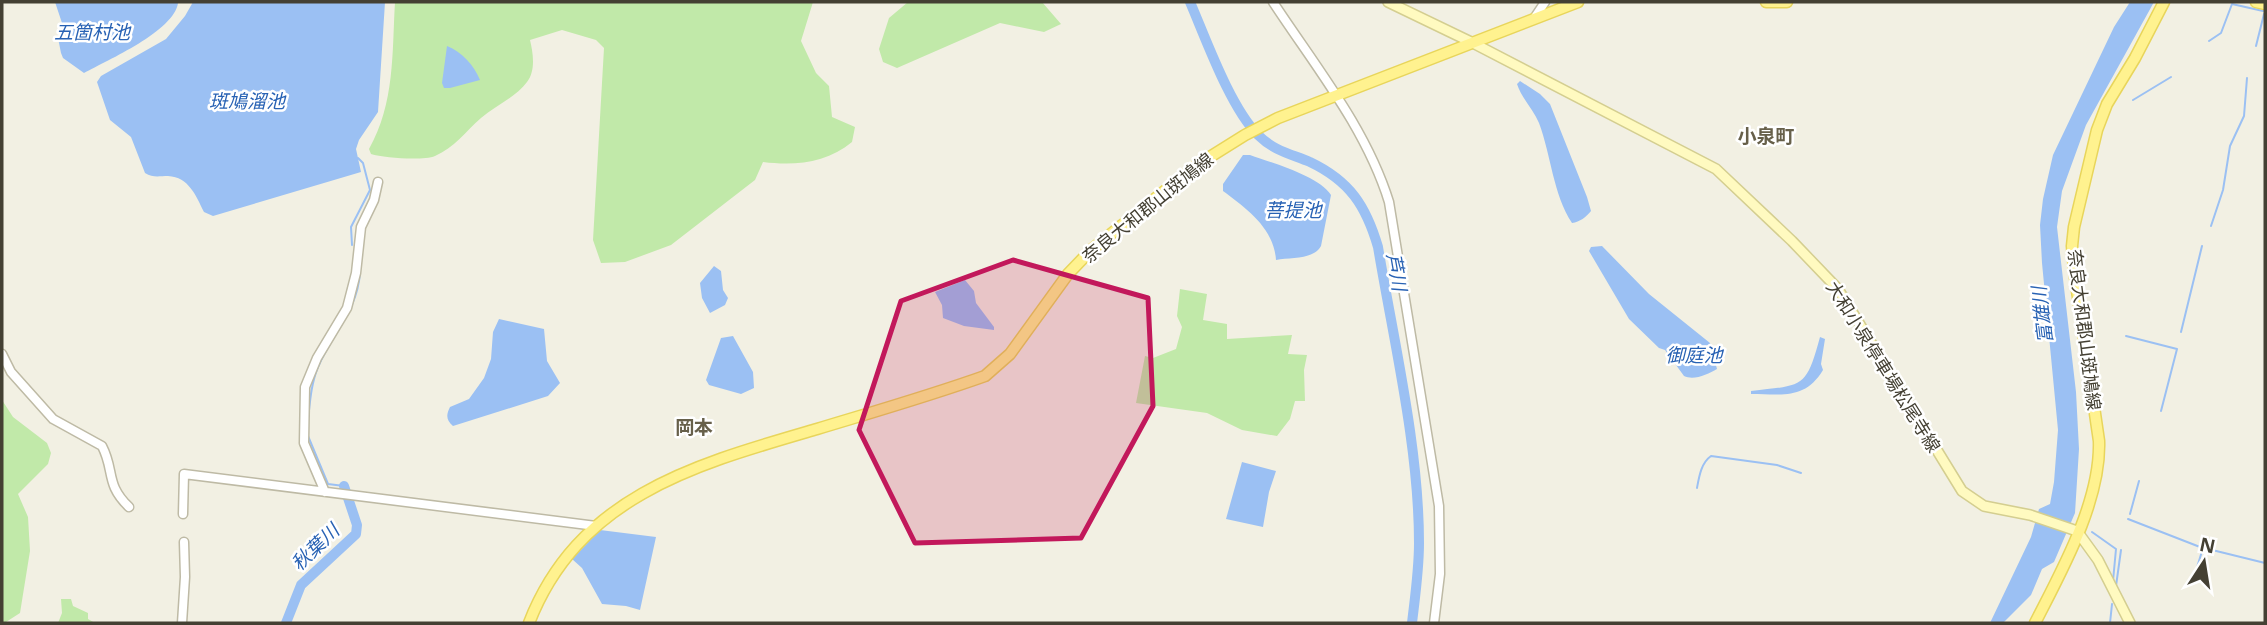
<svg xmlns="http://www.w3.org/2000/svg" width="2267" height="625" font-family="'Noto Sans','Noto Sans JP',sans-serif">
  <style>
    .green { fill: #c1e9a9 }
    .water { fill: #9bc0f3 }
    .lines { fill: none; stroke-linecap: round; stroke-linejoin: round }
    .stream { stroke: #9bc0f3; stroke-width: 2 }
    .river { stroke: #9bc0f3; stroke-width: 10 }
    .tertiary-casing { stroke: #bebaa5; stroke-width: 11 }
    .secondary-casing { stroke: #d4ce90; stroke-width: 12 }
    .primary-casing { stroke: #e8d55b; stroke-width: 13 }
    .tertiary { stroke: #fff; stroke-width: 8 }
    .secondary { stroke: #fffac0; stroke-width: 9 }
    .primary { stroke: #fff28f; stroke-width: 10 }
    .marked { fill: #c2185b; fill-opacity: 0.2; stroke: #c2185b; stroke-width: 5; stroke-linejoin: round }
    .labels { text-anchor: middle; stroke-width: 5; stroke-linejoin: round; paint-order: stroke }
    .street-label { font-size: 18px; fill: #444033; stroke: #fff }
    .water-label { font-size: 19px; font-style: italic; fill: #2862b4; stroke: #fff }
    .neighbourhood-label { font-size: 19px; font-weight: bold; fill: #67604a; stroke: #fff }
  </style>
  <rect width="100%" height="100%" fill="#f2f0e3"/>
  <path class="green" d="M395,2h418l-12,39 15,32 13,13 3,31 23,10 -3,15c-25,21 -57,24 -89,20l-8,18 -84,65 -46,17 -24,1 -8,-23 11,-192 -8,-8 -34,-10 -32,10c3,13 6,30 -3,42 -11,15 -32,24 -46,36 -15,13 -27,30 -46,38 -12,5 -51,2 -64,-2l-2,-5c26,-46 23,-96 26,-147z
    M908,2h134l19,22 -17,8 -44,-9 -103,45 -14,-6 -4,-13 10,-31z
    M1180,289l27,5 -4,26 24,4v15l65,-4 -4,19 19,1 -3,15 1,31h-10l-5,18 -13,17 -35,-6 -35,-17 -71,-10 9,-47 8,2 23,-9 6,-22 -5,-11z
    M2,400l11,17 34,26 4,10 -3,11 -30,30 10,23 2,34 -10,62 -14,9h-4z
    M61,599h10l2,7 15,7v6l7,4h-37l4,-10z"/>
  <path class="water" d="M55,2h122l1,1c-4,28 -70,57 -94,70l-21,-15 -2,-5 -3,-15 4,-15z
    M193,2h192l-7,110 -19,28 -3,9 5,23 -148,44 -9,-4c-8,-16 -15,-35 -36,-36 -9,0 -15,2 -23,-3l-14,-36 -21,-17 -13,-38 4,-6 65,-37 19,-23z
    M2130,2h24l-68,123 -24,66 -5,36 19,165 3,57 -4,64 -21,49 -12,7 -11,26 -28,28h-13l41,-86 8,-28 11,-5 4,-22 4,-52 -16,-167 -2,-38 3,-26 10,-44 61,-128z
    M447,46c15,6 27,19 33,34l-30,8h-6l-2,-5z
    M1520,81l20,13 10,10 37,93 4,14c-5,6 -11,11 -19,12 -19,-29 -21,-68 -33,-100 -6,-14 -18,-26 -22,-39z
    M1243,155h7c22,8 69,21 81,40l-10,51c-8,14 -30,11 -45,14 -2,-32 -30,-52 -53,-69v-7z
    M1602,246l47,48 61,49 7,26c-9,5 -23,12 -33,7l-19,-26 -6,-2 -30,-29 -40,-68 2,-4z
    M714,266l7,5 2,19 5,8 -3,7 -15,8 -8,-15 -2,-15z
    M965,280l9,11 2,12 18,24v3l-30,-4 -21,-8 -1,-13 -7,-13z
    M499,319l45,10 3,32 13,22 -12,13 -95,30c-7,-6 -7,-11 -3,-19l19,-8 15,-21 7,-19 2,-27z
    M733,336l20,36 1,16 -13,6 -32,-9 -3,-5 15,-42z
    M1820,337l5,2 -4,25 2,6c-18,30 -41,24 -72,24v-3c52,-6 55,-2 69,-54z
    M1242,462l34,9 -7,21 -6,35 -37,-8z
    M600,530l56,7 -16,73 -14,-4 -24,-2 -20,-36 -10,-9z"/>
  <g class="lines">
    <path class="stream" d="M2209,41l12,-8 11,-29 31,7
      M2256,46l8,-32
      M2133,100l38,-23
      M2211,226l12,-36 7,-44 14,-30 3,-38
      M352,245l-1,-18 19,-37 -7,-27 -5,-5
      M2181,332l21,-86
      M2126,336l51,13 -16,62
      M308,420c2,-18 3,-36 10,-53 14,-33 40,-57 42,-95
      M308,436l20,48 16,2
      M1697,488c2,-11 4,-25 14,-32l66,9 24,8
      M2130,514l9,-33
      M2128,519l72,28 65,16
      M2092,532l24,17 -3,32
      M2194,577l9,-29
      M2116,586l5,-36
      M2110,623l2,-19"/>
    <path class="river" d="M1190,2c16,37 40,105 68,133 16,16 33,19 52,27 40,19 56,44 68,85 16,96 41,200 41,296 0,27 -4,54 -7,80
      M286,623l15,-38 55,-51 1,-9 -13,-39"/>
    <defs>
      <path id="tertiary" d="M1273,2c42,64 93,126 116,200l50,304 1,68 -6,49
        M1535,17l10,-15
        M2,354l9,18 42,47 49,27c13,25 3,38 27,61
        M325,492l-21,-49 1,-56 12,-29 30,-50 9,-35 5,-46 13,-27 4,-18
        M183,514l1,-40 412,52
        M182,623l3,-46 -1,-35"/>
      <path id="secondary" d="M1388,2l83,40 245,127 76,72 46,48 124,202 22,15 46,9 47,16 21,29 32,63"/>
      <path id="primary" d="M1766,2h21
        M2256,2l9,2
        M529,623c50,-128 168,-159 288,-194 56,-17 112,-33 168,-53l25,-22 58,-80 23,-24 106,-85 48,-30 33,-17 300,-116
        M2035,623c27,-53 66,-122 64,-182l-25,-171 -2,-24 2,-19 23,-97 10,-26 28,-46 29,-56"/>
    </defs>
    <use href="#tertiary" class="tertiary-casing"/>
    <use href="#secondary" class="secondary-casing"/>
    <use href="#primary" class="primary-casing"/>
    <use href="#tertiary" class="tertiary"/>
    <use href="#secondary" class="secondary"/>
    <use href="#primary" class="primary"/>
  </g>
  <path class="marked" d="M1013,260l135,38 5,108 -72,132 -166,5 -56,-113 42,-129z"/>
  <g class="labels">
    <g class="street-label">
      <text transform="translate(1148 208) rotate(-39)" y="6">奈良大和郡山斑鳩線</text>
      <text transform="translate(2084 330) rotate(83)" y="6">奈良大和郡山斑鳩線</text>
      <text transform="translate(1883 367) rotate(58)" y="6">大和小泉停車場松尾寺線</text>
    </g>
    <g class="water-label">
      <text x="92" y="39">五箇村池</text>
      <text x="247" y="108">斑鳩溜池</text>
      <text x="1293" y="217">菩提池</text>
      <text transform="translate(1397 272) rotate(80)" y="7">芦川</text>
      <text transform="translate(2042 315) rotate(-97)" y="7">富雄川</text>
      <text x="1694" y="362">御庭池</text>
      <text transform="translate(315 547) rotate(-44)" y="7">秋葉川</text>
    </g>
    <g class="neighbourhood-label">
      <text x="1766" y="143">小泉町</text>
      <text x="694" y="434">岡本</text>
    </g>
  </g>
  <rect width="2267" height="625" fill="none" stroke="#444033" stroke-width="7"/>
  <g transform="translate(2204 562) rotate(12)" stroke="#ffffff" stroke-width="5" paint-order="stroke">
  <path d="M0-5L12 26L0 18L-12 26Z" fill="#444033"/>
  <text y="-10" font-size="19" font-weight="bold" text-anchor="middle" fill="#444033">N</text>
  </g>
</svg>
